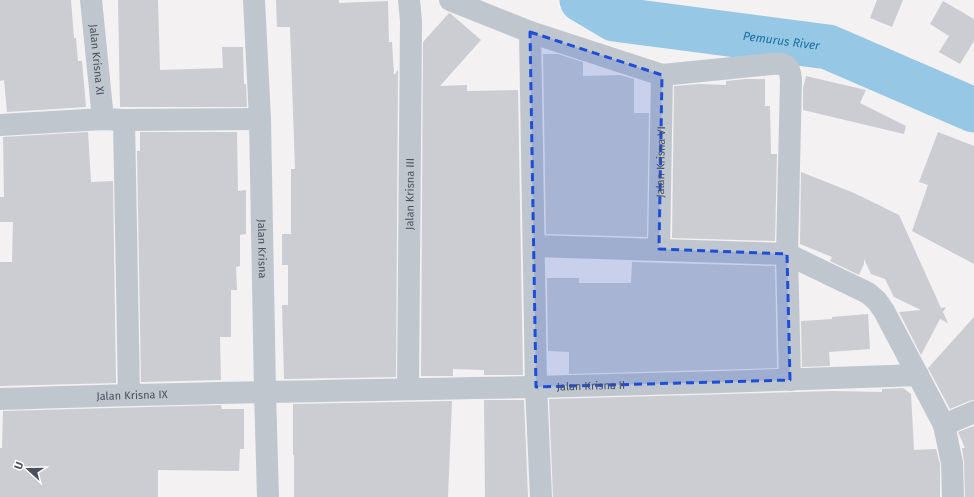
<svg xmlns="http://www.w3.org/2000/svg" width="974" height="497" font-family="'Fira Sans',sans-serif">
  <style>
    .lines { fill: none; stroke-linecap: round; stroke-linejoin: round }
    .river { stroke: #96c8e5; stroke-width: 45 }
    .building { fill: #cbcdd3 }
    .minor { stroke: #c0c6ce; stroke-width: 22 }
    .marked { fill: #1d4ed8; fill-opacity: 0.2; stroke: #1d4ed8; stroke-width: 3; stroke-dasharray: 8 5; stroke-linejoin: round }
    .labels { text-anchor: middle; stroke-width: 4; stroke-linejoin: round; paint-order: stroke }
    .street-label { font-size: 11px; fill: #4a515d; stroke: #fff }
    .water-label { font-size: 12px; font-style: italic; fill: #1a70a0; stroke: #fff }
  </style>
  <rect width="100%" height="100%" fill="#f3f1f1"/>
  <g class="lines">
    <path class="river" id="s1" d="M582,0l32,19 214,28 146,63"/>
  </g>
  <path class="building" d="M0,0h71l3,38h2l2,23h4l4,46 -79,5 -3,-32 -4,1z
    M118,0h40l2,70 63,-2 -1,-21h21l1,37h2l1,23h-127z
    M276,0h63v3l49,-2 1,41h3l2,33 4,-5 -2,307 -112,2 -2,-74h6v-40h-6v-31h9v-65h4l-5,-142h-13z
    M877,0h26l-11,27 -22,-9z
    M943,1l31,18v22l-14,23 -21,-12 10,-16 -19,-12z
    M449,13l2,1 30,26 -41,46 27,-1v6l51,-1 5,285h-39v-5l-31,-1v7h-32l2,-334z
    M543,54h15l25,8v14l37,-1 14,4v34h15l-2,124 -101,-3z
    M806,76l60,14 -6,13 46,23 -2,8 -101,-24v-22z
    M746,79h19v27h5l1,48h6l-2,87 -103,-3 2,-152 26,-2 26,1v-4z
    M88,132l3,50 22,-1 3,202 -116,3v-124h12l1,-40h-13v-25h4l-1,-60z
    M140,132h97l1,59 8,-1v44l-6,1v31l-4,1 1,23h-6v47h-11l1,43 -80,2 -4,-231h3z
    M938,132l36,14v118l-62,-33 16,-46 -9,-3z
    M801,172l53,21 45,22 42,93 5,-1 -3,5 5,11 -8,-4 -19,36 -22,-43 22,-2 -27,-13 -9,-18 -14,-5 -7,-15v5l-5,11 -29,-14 2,-4 -32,-13z
    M632,262l143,4 2,102 -208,6v-22l-21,-1 -1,-73h32v5h52z
    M868,314l2,35 -41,3 1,14 -28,1 -1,-46 31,-2v-2z
    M974,317v83l-5,1 -19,8 -22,-41z
    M903,388l8,6 3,56 22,-1 4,15v33h-387l-4,-98 283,-8 50,1v-3z
    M484,400h40l4,97h-43z
    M452,401l-4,96h-154v-42h-1v-51z
    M221,405l1,4h22v40h-4l-1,22 -81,-1v27h-158v-49h2l1,-37z
    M974,426v71h-9l-1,-35 -2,-14h3l-7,-16z"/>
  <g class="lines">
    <g class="minor">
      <path id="s2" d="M91,0l12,119"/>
      <path id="s3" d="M254,0l6,119 5,273 3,105"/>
      <path d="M450,0l80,32 132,43 109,-11c15,-1 19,1 20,16l-4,174 3,126"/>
      <path d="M530,32l6,355 5,110"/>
      <path d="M124,120l5,275"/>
      <path d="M0,125l103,-6 21,1 136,-1"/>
      <path d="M534,246l253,8 81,39 9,8 7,10 60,114 8,38 1,34"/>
      <path id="s4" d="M659,249l3,-174"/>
      <path id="s5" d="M408,389l3,-368 -2,-21"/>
      <path id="s6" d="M0,399c178,-6 357,-9 535,-12 128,-3 255,-7 383,-12"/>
      <path d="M944,425l30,-13"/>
    </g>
  </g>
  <path class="marked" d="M530,32l132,43 -3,174 128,5 3,126 -254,7z"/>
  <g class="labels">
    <g class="street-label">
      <text dy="4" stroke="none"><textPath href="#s2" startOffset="60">Jalan Krisna XI</textPath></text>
      <text dy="4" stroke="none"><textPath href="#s4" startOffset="87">Jalan Krisna VI</textPath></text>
      <text dy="4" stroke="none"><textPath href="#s5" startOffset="195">Jalan Krisna III</textPath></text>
      <text dy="4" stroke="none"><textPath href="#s3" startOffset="249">Jalan Krisna</textPath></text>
      <text dy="4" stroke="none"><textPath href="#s6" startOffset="591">Jalan Krisna II</textPath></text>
      <text dy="4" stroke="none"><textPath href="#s6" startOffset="132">Jalan Krisna IX</textPath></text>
    </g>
    <g class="water-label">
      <text dy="4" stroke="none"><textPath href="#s1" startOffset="206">Pemurus River</textPath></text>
    </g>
  </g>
  <g transform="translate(28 469) rotate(291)" stroke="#ffffff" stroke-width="3" paint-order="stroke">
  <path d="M0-3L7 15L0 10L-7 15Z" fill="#4a515d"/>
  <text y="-6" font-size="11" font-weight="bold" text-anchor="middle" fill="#4a515d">U</text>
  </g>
</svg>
